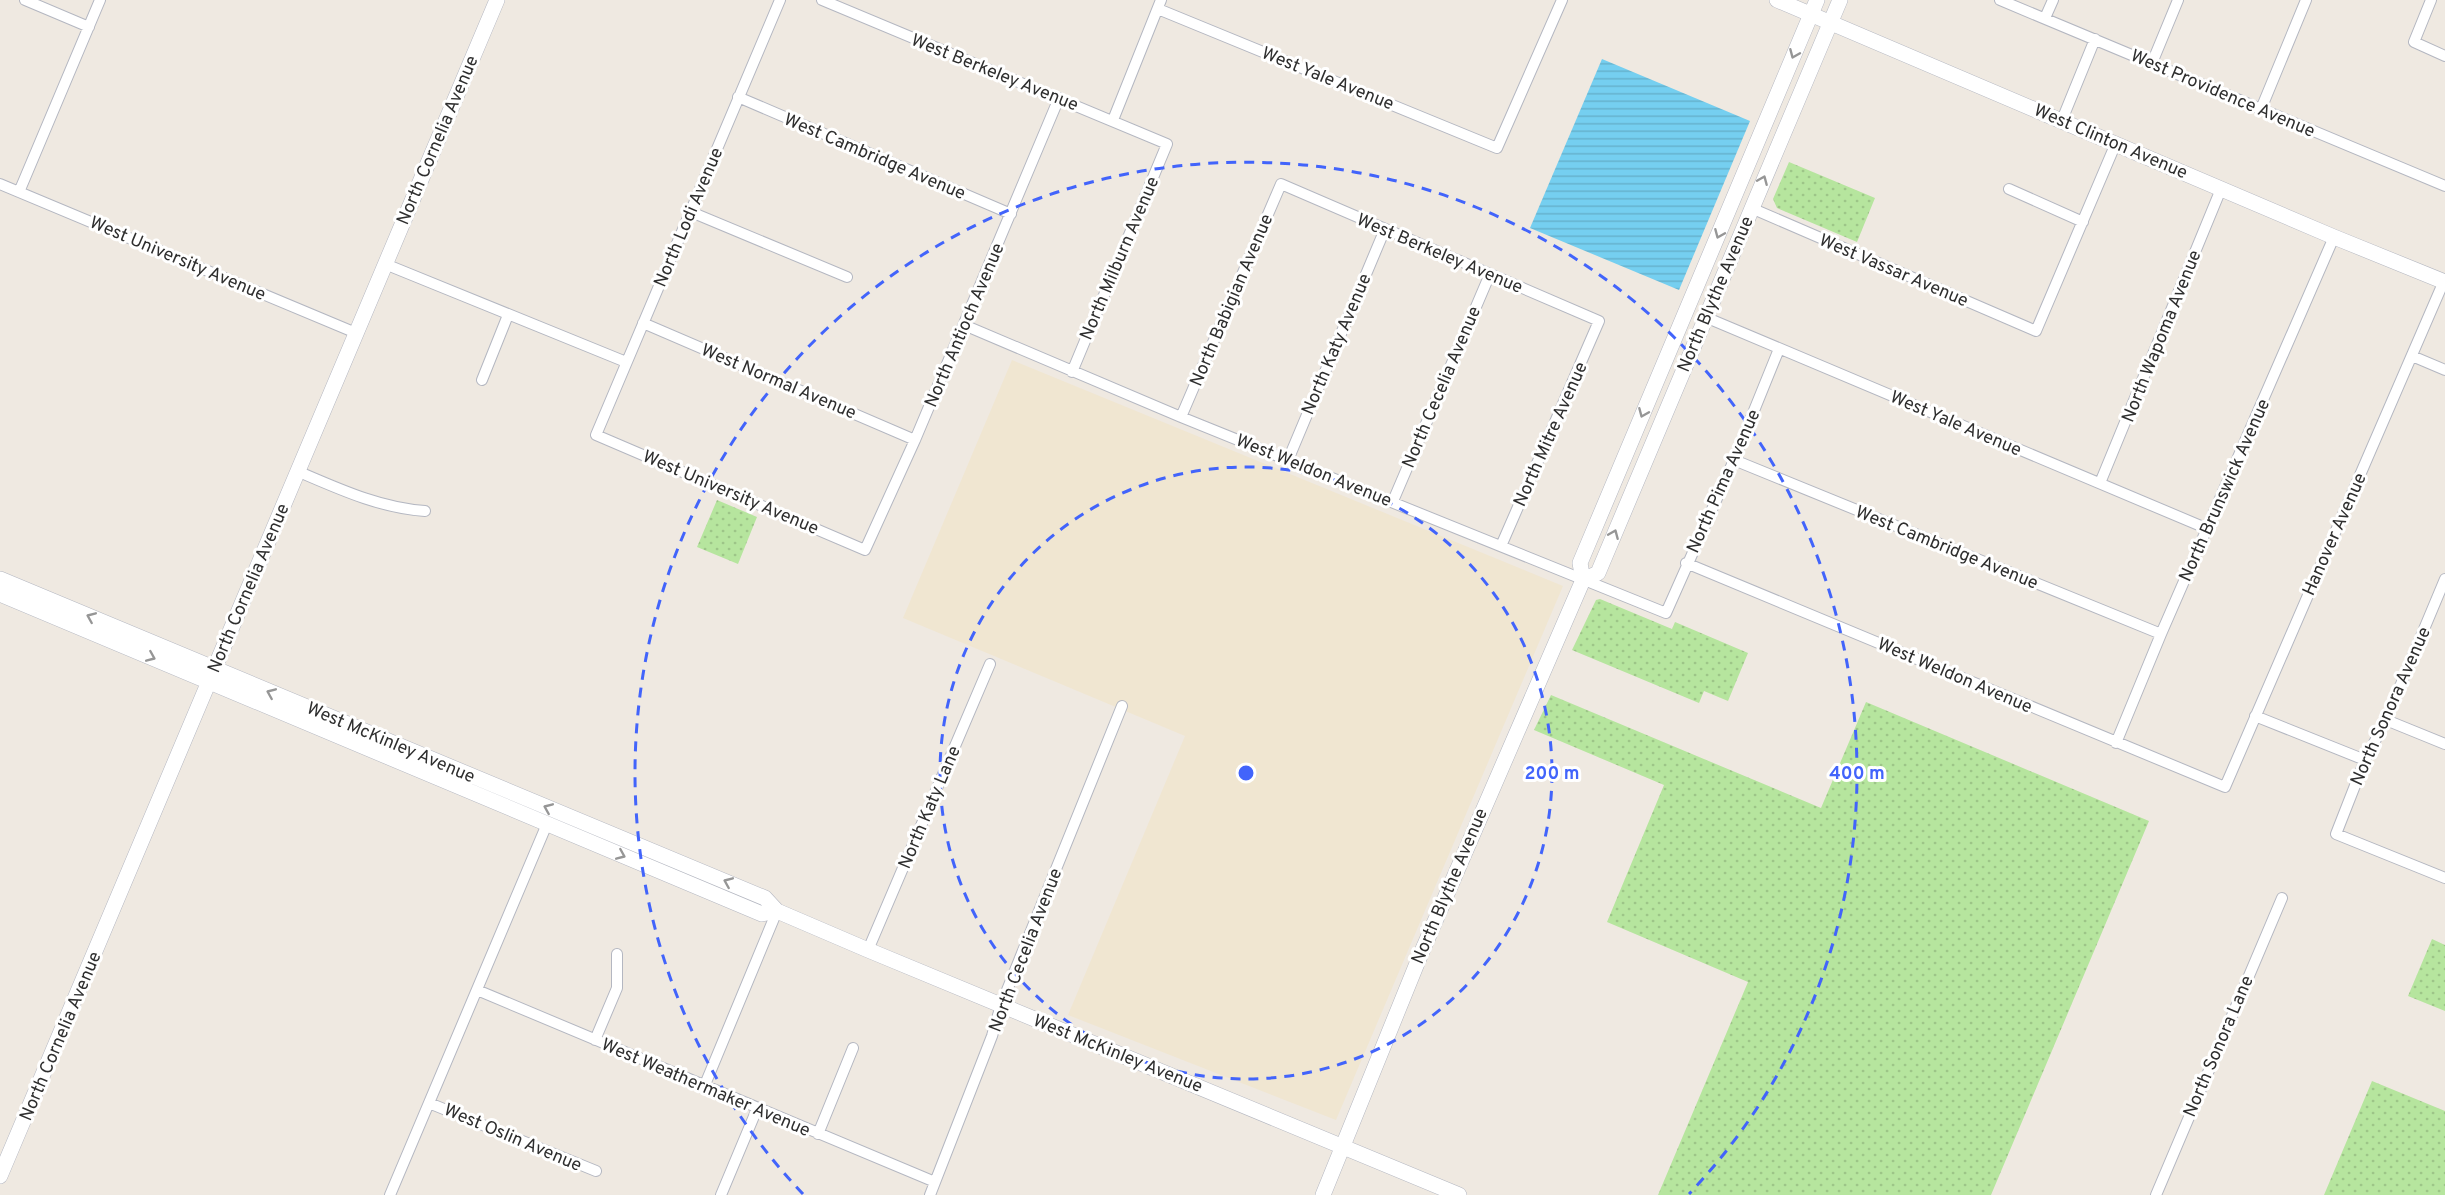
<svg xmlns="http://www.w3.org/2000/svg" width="2445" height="1195" font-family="Overpass,sans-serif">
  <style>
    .education { fill: #f0e6d1 }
    .green { fill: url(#green-dots) }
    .water { fill: url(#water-rules) }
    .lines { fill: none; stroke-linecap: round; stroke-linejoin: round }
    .street-casing { stroke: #b4b7c1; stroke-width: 12 }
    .secondary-casing { stroke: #b4b7c1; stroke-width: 16 }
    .street { stroke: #fff; stroke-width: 10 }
    .secondary { stroke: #fff; stroke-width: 15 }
    .oneway { stroke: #969696 }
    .ring { fill: none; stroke: #4264fb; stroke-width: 3; stroke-dasharray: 10 8 }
    .labels { text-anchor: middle; stroke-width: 6; stroke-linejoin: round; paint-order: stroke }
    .street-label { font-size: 18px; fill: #2e2e2e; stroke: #fff }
    .centre { fill: #4264fb; stroke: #fff; stroke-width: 3 }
    .ring-label { font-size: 18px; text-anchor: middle; font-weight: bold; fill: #4264fb; stroke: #fff; stroke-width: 6; stroke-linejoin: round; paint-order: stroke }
  </style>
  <defs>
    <pattern id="green-dots" width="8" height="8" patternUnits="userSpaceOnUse" patternTransform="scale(1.5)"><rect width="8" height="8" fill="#b6e59e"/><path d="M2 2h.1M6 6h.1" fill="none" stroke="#9dc588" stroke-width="1.8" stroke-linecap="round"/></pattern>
    <pattern id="water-rules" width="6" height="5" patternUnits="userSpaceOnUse" patternTransform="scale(1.5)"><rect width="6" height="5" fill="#75cff0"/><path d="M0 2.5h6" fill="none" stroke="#66b2ce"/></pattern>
  </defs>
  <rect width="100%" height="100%" fill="#efe9e1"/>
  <path class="education" d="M1012,360l551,226 -227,534 -268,-105 117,-279 -282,-118z"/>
  <path class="green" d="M1789,162l86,36 -18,44 -80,-34 -4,-9z
    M717,500l40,17 -19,47 -41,-17z
    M1600,599l72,30 3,-7 73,31 -20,48 -24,-10 -5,12 -127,-53 24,-50z
    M1551,695l270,113 45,-106 283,119 -158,374h-333l90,-213 -141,-60 57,-137 -130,-55z
    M2432,939l13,6v66l-37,-15z
    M2372,1081l73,30v84h-121z"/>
  <path class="water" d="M1602,59l148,62 -71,169 -149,-62z"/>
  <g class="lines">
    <defs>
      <path id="street" d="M25,0l64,27
        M780,0l-184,435 269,115 50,-110 144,-342
        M822,0l345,144 -95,228
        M2000,0l445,186
        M2431,0l-17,42 31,14
        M1158,9l339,139 65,-148
        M2045,18l8,-18
        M2152,63l26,-63
        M738,97l273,117
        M2261,109l45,-109
        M1113,120l48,-120
        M2062,120l33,-81
        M0,184l356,149
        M2009,189l74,33
        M19,192l81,-192
        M1751,208l285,123 80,-188
        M691,212l156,65
        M385,264l241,98
        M1705,317l503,212
        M643,323l272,117
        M964,325l217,92 485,196 68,-153 45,-111
        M2412,356l33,14
        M482,380l26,-65
        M1181,417l100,-233 318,137 -98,225
        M1288,460l97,-231
        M1734,460l427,174
        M297,471c42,18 83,37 128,40
        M2100,483l121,-294
        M1393,501l97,-227
        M1686,563l539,224 219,-506
        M2445,579l-59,141 -21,40 -29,74 109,44
        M2255,716l110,44
        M2386,720l59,24
        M2116,743l45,-109 173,-397
        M868,950l122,-286
        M477,990l458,192
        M595,1040l22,-52v-34
        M704,1087l73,-176
        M429,1103l167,68
        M818,1134l35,-86
        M390,1195l157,-371
        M721,1195l36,-86
        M930,1195l62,-159 9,-31 121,-299
        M2156,1195l126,-297"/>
      <path id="secondary" d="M1777,0l557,237 111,45
        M0,579l765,319 12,13 91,39 591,245
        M1583,580l15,-7 242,-573
        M0,594l762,320 15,-3
        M0,1176l497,-1176
        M1323,1195l97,-239 163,-376 -3,-17 237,-563"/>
    </defs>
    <use href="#street" class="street-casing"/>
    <use href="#secondary" class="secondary-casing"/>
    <use href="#street" class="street"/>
    <use href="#secondary" class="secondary"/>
  </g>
  <defs><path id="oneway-chevron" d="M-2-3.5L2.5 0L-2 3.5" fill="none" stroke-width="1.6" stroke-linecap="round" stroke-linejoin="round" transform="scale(1.5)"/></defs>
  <g class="oneway">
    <use href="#oneway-chevron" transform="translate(1794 54) rotate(113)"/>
    <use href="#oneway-chevron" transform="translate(1763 180) rotate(-67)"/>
    <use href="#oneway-chevron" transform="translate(1719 234) rotate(113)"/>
    <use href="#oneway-chevron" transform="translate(1643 413) rotate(113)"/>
    <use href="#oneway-chevron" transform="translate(1614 534) rotate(-67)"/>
    <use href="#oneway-chevron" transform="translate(91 617) rotate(-157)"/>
    <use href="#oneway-chevron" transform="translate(151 657) rotate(23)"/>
    <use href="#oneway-chevron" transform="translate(271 693) rotate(-157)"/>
    <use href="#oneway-chevron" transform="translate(548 808) rotate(-157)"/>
    <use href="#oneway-chevron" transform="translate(621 855) rotate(23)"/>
    <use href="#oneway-chevron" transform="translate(728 882) rotate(-157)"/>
  </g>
  <g class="ring">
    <circle cx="1246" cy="773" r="306"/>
    <path d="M803 1194A611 611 0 1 1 1689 1194"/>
  </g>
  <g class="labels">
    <g class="street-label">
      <text transform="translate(995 72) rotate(22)" y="6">West Berkeley Avenue</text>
      <text transform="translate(1328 78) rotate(22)" y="6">West Yale Avenue</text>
      <text transform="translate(2223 93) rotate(23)" y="6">West Providence Avenue</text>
      <text transform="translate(437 140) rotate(-67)" y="6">North Cornelia Avenue</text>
      <text transform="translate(2111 141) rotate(23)" y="6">West Clinton Avenue</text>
      <text transform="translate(875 156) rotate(23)" y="6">West Cambridge Avenue</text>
      <text transform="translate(688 217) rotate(-67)" y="6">North Lodi Avenue</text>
      <text transform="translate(1440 253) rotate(23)" y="6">West Berkeley Avenue</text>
      <text transform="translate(178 258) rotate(23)" y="6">West University Avenue</text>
      <text transform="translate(1119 258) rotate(-67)" y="6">North Milburn Avenue</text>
      <text transform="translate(1894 270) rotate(23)" y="6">West Vassar Avenue</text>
      <text transform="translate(1715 294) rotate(-67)" y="6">North Blythe Avenue</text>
      <text transform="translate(1231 300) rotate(-67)" y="6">North Babigian Avenue</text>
      <text transform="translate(964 325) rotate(-67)" y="6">North Antioch Avenue</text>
      <text transform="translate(2161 336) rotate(-68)" y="6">North Wapoma Avenue</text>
      <text transform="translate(1336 344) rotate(-67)" y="6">North Katy Avenue</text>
      <text transform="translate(779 381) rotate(23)" y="6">West Normal Avenue</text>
      <text transform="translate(1441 387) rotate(-67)" y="6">North Cecelia Avenue</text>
      <text transform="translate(1956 423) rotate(23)" y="6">West Yale Avenue</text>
      <text transform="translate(1550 434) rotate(-66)" y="6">North Mitre Avenue</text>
      <text transform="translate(1314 470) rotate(22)" y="6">West Weldon Avenue</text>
      <text transform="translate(1723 481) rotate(-66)" y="6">North Pima Avenue</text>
      <text transform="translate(2224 490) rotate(-66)" y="6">North Brunswick Avenue</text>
      <text transform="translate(731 492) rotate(23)" y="6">West University Avenue</text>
      <text transform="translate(2334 534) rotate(-66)" y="6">Hanover Avenue</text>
      <text transform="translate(1947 547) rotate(22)" y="6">West Cambridge Avenue</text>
      <text transform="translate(248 588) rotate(-67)" y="6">North Cornelia Avenue</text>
      <text transform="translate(1955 675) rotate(23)" y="6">West Weldon Avenue</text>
      <text transform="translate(2390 706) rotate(-66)" y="6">North Sonora Avenue</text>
      <text transform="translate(391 742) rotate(23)" y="6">West McKinley Avenue</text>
      <text transform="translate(929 807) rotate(-67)" y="6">North Katy Lane</text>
      <text transform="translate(1449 886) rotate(-67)" y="6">North Blythe Avenue</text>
      <text transform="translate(1025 950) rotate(-69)" y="6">North Cecelia Avenue</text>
      <text transform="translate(60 1036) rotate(-67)" y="6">North Cornelia Avenue</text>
      <text transform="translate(2218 1046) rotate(-67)" y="6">North Sonora Lane</text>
      <text transform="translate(1118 1053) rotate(22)" y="6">West McKinley Avenue</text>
      <text transform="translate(706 1087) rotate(23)" y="6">West Weathermaker Avenue</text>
      <text transform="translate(513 1137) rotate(23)" y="6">West Oslin Avenue</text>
    </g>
  </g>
  <circle cx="1246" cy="773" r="9" class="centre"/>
  <g class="ring-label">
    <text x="1552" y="779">200 m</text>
    <text x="1857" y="779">400 m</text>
  </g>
</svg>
